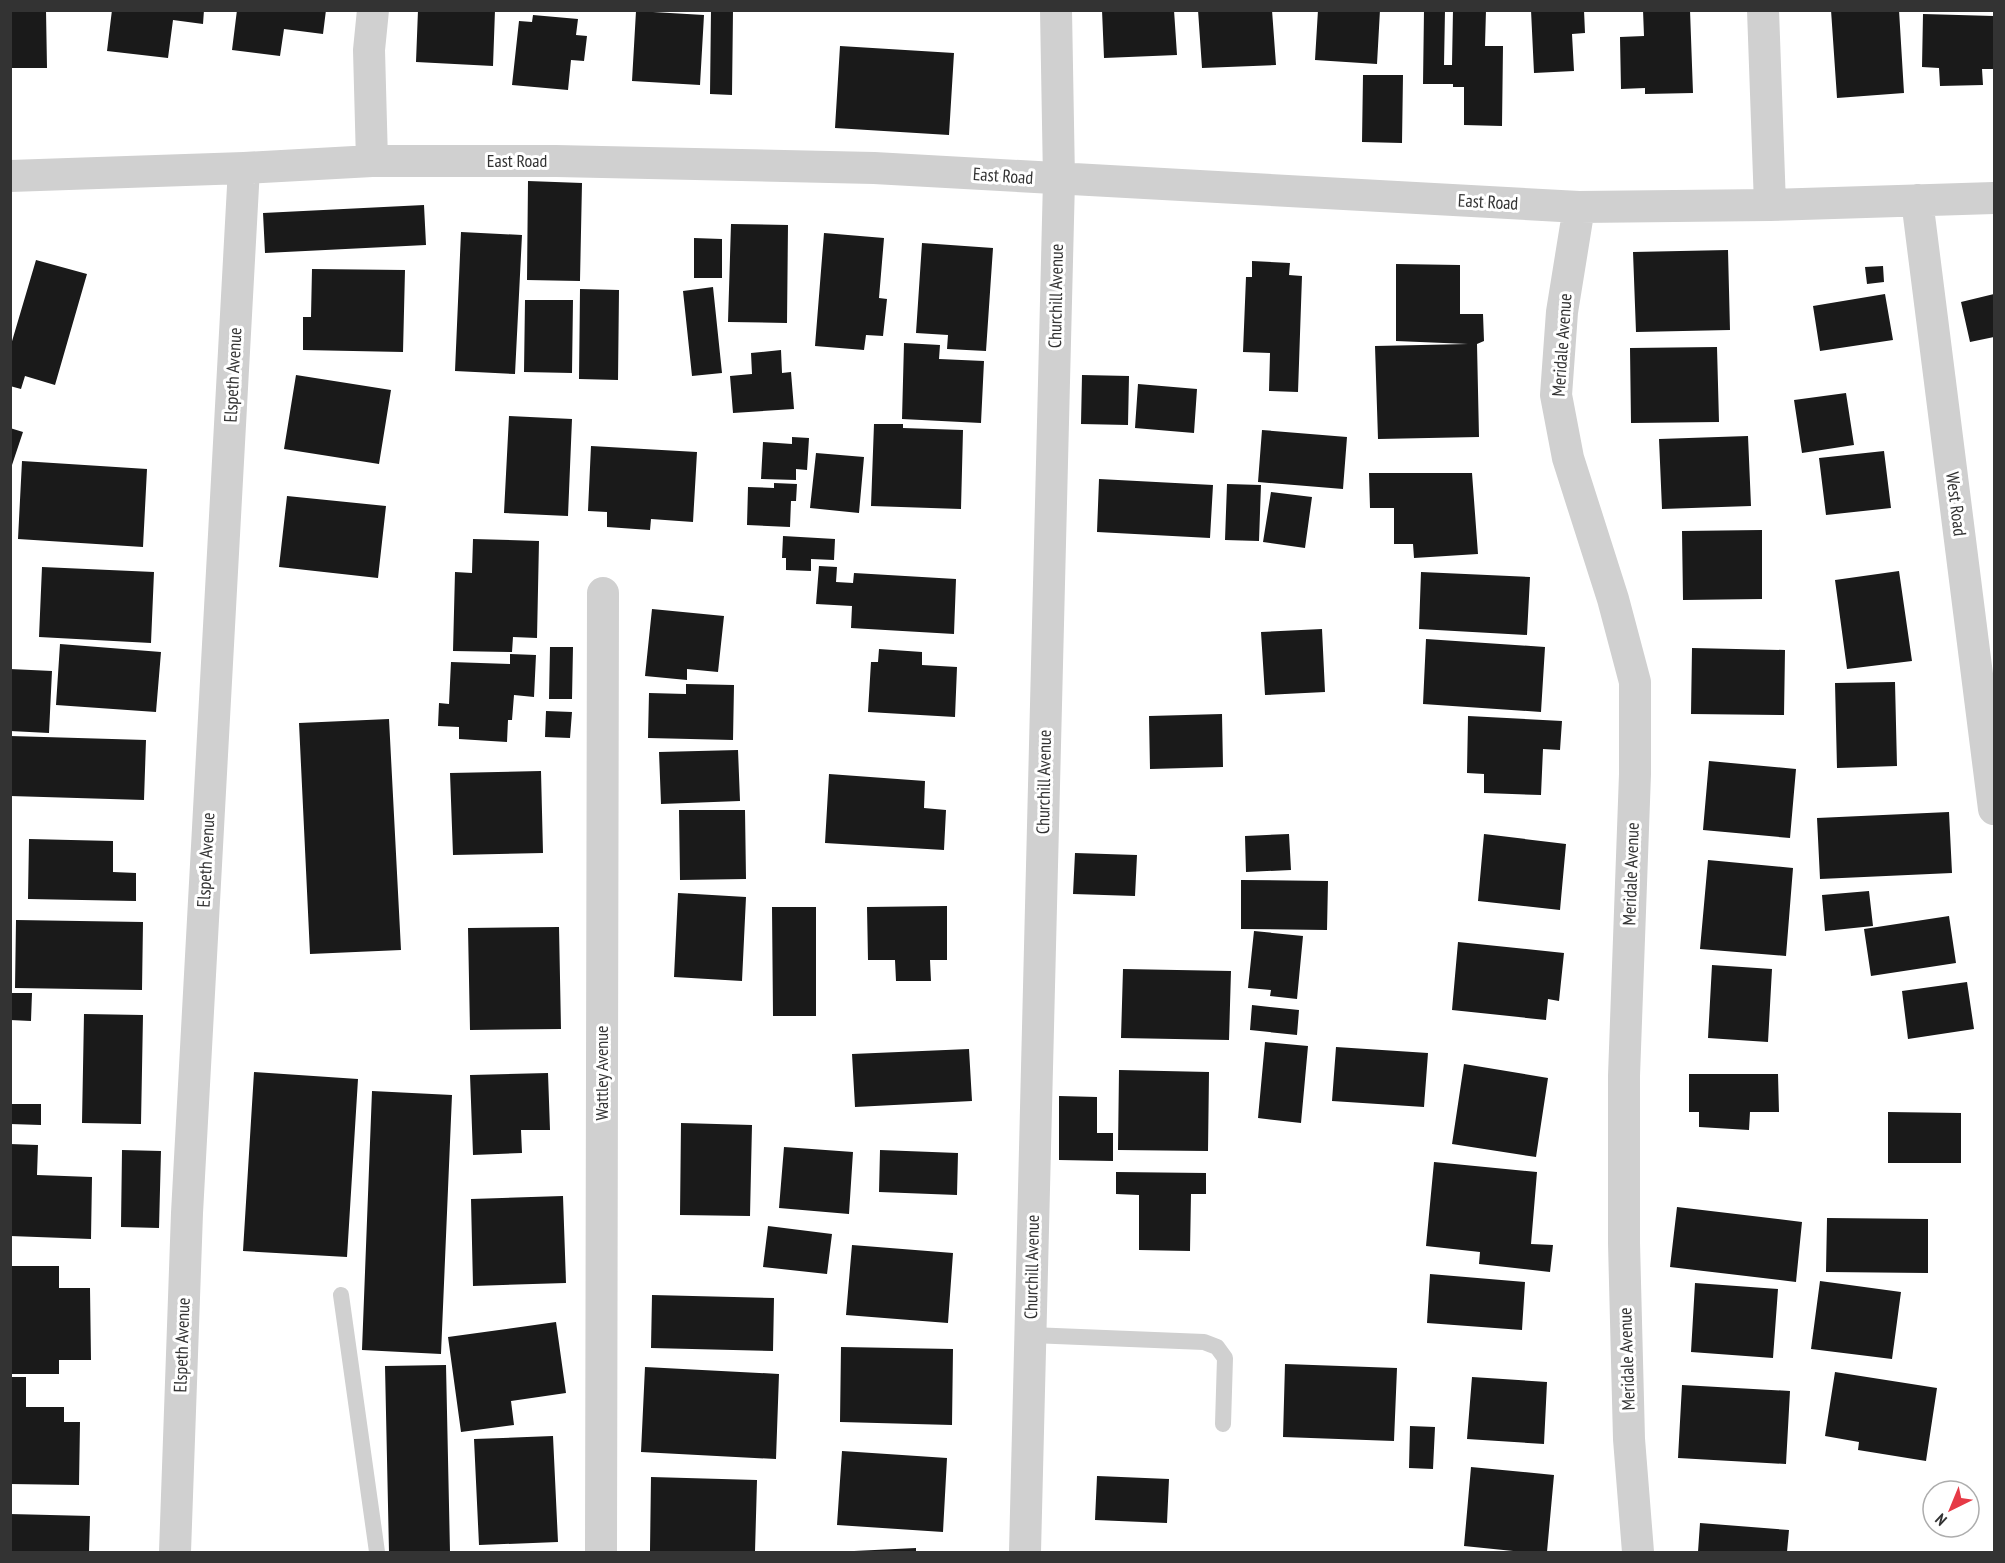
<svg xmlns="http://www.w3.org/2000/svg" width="2005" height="1563" font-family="'PT Sans Narrow',sans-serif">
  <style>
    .building { fill: #1a1a1a }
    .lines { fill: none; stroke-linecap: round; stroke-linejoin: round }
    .service { stroke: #d0d0d0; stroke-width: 16 }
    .minor { stroke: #d0d0d0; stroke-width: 32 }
    .labels { text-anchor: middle; stroke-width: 6; stroke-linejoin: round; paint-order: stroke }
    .street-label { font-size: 18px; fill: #333; stroke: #fff }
  </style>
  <rect width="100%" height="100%" fill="#fff"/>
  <path class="building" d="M10,10h36l1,58h-37z
    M112,10h92l-1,14 -30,-4 -5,38 -61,-7z
    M237,10h89l-3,24 -39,-5 -4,27 -48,-6z
    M418,10h77l-2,56 -77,-4z
    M711,10h22l-1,85 -22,-1z
    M1102,10h72l3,45 -73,3z
    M1198,10h74l4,55 -74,3z
    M1318,10h62l-3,54 -62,-4z
    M1424,10h21l-1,55h8l1,-55h33l-1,36h18l-1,80 -38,-1v-38h-11v-3h-30z
    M1531,10h53l1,23 -13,1 2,37 -40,2z
    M1643,10h47l3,83 -48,1v-6l-24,1 -1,-52 24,-1z
    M1831,10h68l5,83 -67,5z
    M636,11l68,4 -4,70 -68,-4z
    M1923,14l71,2v53h-12l1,16 -43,1 -1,-18 -17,-1z
    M533,15l45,4 -2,16 11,1 -3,25 -13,-1 -3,30 -56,-5 7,-64 13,1z
    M840,46l114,7 -5,82 -114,-7z
    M1363,75h40l-1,68 -40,-1z
    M528,181l54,2 -2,98 -53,-1z
    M424,205l2,40 -161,8 -2,-40z
    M731,224l57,1 -1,98 -59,-1z
    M461,232l61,3 -7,139 -60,-3z
    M824,233l60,5 -5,60 8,1 -4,37 -17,-1 -2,15 -49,-4z
    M694,238l28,1v39h-28z
    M922,243l71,5 -7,103 -39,-2 1,-14 -32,-2z
    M1728,250l2,80 -94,2 -3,-80z
    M36,260l51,14 -32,111 -30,-9 -4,13 -11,-3v-38z
    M1252,261l38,2 -1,12 13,1 -4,116 -29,-1 1,-38 -27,-1 3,-75h6z
    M1396,264l64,1v49h23l1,27 -7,3 2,93 -101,2 -3,-93 93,-2 -72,-3z
    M1883,266l1,16 -17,2 -2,-17z
    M312,269l93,1 -2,82 -100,-2v-33h8z
    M713,287l9,86 -30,3 -9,-85z
    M580,289l39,1 -1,90 -39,-1z
    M1885,294l8,46 -73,11 -7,-45z
    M1994,294v43l-24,5 -9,-40z
    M525,300h48l-1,73 -48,-1z
    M904,343l36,2 -1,14 45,2 -3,62 -79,-4z
    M1717,347l2,75 -88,1 -1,-75z
    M781,350l1,23 9,-1 3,37 -61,4 -3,-37 22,-2 -1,-21z
    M296,375l95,15 -12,74 -95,-15z
    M1082,375l47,1 -1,49 -47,-1z
    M1138,384l59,5 -3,44 -59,-5z
    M1846,393l8,52 -52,8 -8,-53z
    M509,416l63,3 -4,97 -64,-3z
    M874,424h29v4l60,2 -2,79 -90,-3z
    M10,428l13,4 -12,36h-1z
    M1262,430l85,7 -4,52 -85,-7z
    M1748,436l3,70 -89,3 -3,-70z
    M792,437l17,1 -2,32 -11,-1v11l-35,-1 2,-37 29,2z
    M591,446l106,6 -4,70 -42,-3 -1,11 -43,-3v-15l-19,-1z
    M1884,451l7,57 -65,7 -7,-57z
    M816,453l48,4 -5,56 -49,-5z
    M22,461l125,8 -4,78 -125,-8z
    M1369,473h103l6,81 -64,4 -1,-14h-19v-36h-24z
    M1099,479l114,6 -3,53 -113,-6z
    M774,483l23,1 -1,17h-5l-1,26 -43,-2 1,-38 26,1z
    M1227,484l34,1 -2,56 -34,-1z
    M1271,492l41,5 -7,51 -42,-6z
    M287,496l99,10 -8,72 -99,-11z
    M1762,530v69l-79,1 -1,-69z
    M783,536l52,3 -1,21 -23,-1v12l-25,-1v-12h-4z
    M473,539l66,2 -2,97 -24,-1 -1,15 -59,-1 2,-79 17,1z
    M819,566l18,1 -1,15 17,1 1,-10 102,6 -2,55 -103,-6 1,-22 -36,-2z
    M42,567l112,5 -3,71 -112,-6z
    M1899,571l13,90 -65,8 -12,-89z
    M1421,572l109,5 -3,58 -108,-6z
    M652,609l72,7 -6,56 -31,-3v11l-42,-4z
    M1322,629l3,63 -60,3 -4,-63z
    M1426,639l119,8 -4,65 -118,-8z
    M60,644l101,8 -5,60 -100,-7z
    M550,647h23l-1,52h-23z
    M1692,648l93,2 -1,65 -93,-1z
    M879,649l43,3v13l35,2 -2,50 -87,-5 3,-50h7z
    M510,654l26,1 -2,42 -20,-2 -2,25h-4l-1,22 -48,-3v-12l-21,-1 1,-23 10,1 2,-42 59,2z
    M10,669l42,2 -3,62 -39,-2z
    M1895,682l2,84 -60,2 -2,-85z
    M686,684l48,1 -1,55 -85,-2 1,-45 37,1z
    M546,711l26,1 -2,26 -25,-1z
    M1222,714l1,53 -73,2 -1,-53z
    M1468,716l94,5 -2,29 -17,-1 -2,46 -57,-2v-19l-17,-1z
    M389,719l12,231 -91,4 -11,-231z
    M10,736l136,4 -2,60 -134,-4z
    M738,750l2,51 -79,3 -2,-52z
    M1709,761l87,8 -6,69 -87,-8z
    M541,771l2,82 -90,2 -3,-82z
    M829,774l96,7 -1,27 22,2 -2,40 -119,-7z
    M679,810h66l1,69 -66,1z
    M1949,812l3,61 -132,6 -3,-61z
    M1289,834l2,36 -45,2 -1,-36z
    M1484,834l82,10 -6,66 -82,-9z
    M29,839l84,2v31l23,1v28l-108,-2z
    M1075,853l62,2 -2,41 -62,-2z
    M1708,860l85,8 -7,88 -86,-7z
    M1241,880l87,1 -1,49 -86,-1z
    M1869,891l4,35 -48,5 -3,-36z
    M678,893l68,4 -4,84 -68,-4z
    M947,906v54h-17l1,21h-35l-1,-21h-27l-1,-53z
    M772,907h44v109h-43z
    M1949,916l7,47 -85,13 -7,-47z
    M16,920l127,2 -1,68 -127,-2z
    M559,927l2,102 -91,1 -2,-102z
    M1254,931l49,5 -6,63 -27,-3 1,-6 -23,-2z
    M1458,942l106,11 -5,48 -11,-2 -2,21 -94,-10z
    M1712,965l60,4 -4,73 -60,-4z
    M1123,969l108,2 -2,69 -108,-2z
    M1967,982l7,47 -66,10 -6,-48z
    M10,993h22l-1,28 -21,-1z
    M1252,1005l47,5 -2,25 -47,-5z
    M84,1014l59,1 -2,109 -59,-1z
    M1265,1042l43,4 -7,77 -43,-5z
    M1336,1047l92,6 -4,54 -92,-6z
    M969,1049l3,52 -117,6 -3,-53z
    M1464,1064l84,14 -12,79 -84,-13z
    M1119,1070l90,2 -1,79 -90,-1z
    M254,1072l104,7 -11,178 -104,-6z
    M548,1073l2,57h-29l1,23 -49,2 -3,-80z
    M1689,1074h89l1,38h-29l-1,18 -50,-3v-15h-10z
    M372,1091l80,4 -11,259 -79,-4z
    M1059,1096l38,1v36h16v28l-54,-1z
    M10,1104h31v21l-31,-1z
    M1888,1112l73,1v50h-73z
    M681,1123l71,2 -2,91 -70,-1z
    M10,1144l28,1 -1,30 55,2 -1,62 -81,-3z
    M784,1147l69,5 -4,62 -70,-6z
    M122,1150l39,1 -2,77 -38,-1z
    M880,1150l78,3 -1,42 -78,-3z
    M1434,1162l103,10 -6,72 22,1 -3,27 -71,-8 1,-12 -54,-6z
    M1116,1172l90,1v21h-15l-1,57 -51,-1v-55l-23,-1z
    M563,1196l3,87 -93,3 -2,-87z
    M1677,1207l125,15 -6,60 -126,-15z
    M1827,1218l101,1v54l-102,-1z
    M768,1226l64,8 -5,40 -64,-7z
    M852,1245l101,8 -5,70 -102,-8z
    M10,1266h49v22h31l1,72h-32v14h-49z
    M1430,1274l95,8 -3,48 -95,-7z
    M1820,1281l81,11 -9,67 -81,-10z
    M1695,1283l83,6 -5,69 -82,-6z
    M652,1295l122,3 -1,53 -122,-3z
    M556,1322l10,71 -55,8 3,24 -53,7 -13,-95z
    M841,1347l112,2 -1,76 -112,-3z
    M1285,1364l112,4 -3,73 -111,-4z
    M446,1365l4,187h-61l-4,-186z
    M645,1367l134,7 -3,85 -135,-7z
    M1835,1372l102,16 -11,73 -68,-11 1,-8 -34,-6z
    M10,1377h16v30h38v15h16l-1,63 -69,-1z
    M1472,1377l75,5 -3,62 -77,-5z
    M1682,1385l108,6 -4,73 -108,-6z
    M1410,1426l25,1 -2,42 -24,-1z
    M553,1436l5,106 -79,3 -5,-106z
    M842,1451l105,7 -4,74 -106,-7z
    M1471,1467l83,8 -7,77h-24l-59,-6z
    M1097,1476l72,3 -2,44 -72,-3z
    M651,1477l106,3 -2,72 -105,-1z
    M10,1514l80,2 -1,36h-79z
    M1700,1523l89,7 -2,22h-89z
    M916,1548v4h-62v-1z"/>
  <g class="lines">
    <path class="service" d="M341,1295l36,257
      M1031,1335l173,7 13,5 8,11 -2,66"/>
    <path class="minor" d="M1763,10l7,195
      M372,161l-3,-111 4,-40
      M10,176l234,-8 128,-7h184l318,7 705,39 191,-2 224,-7
      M1917,200l77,609
      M1579,207l-17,105 -6,83 12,63 45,141 22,83v92l-11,302v167l5,196 9,113
      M175,1552l12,-339 57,-1045
      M601,1552l2,-959
      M1025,1552l34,-1372 -3,-170"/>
  </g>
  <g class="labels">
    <g class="street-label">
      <text x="517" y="167">East Road</text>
      <text transform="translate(1003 176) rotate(4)" y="6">East Road</text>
      <text transform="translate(1488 202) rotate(3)" y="6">East Road</text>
      <text transform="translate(1056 296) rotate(-89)" y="6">Churchill Avenue</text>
      <text transform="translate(1562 345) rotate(-86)" y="6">Meridale Avenue</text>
      <text transform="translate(233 375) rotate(-87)" y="6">Elspeth Avenue</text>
      <text transform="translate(1956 504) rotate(83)" y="6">West Road</text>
      <text transform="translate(1044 782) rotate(-89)" y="6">Churchill Avenue</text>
      <text transform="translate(206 860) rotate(-87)" y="6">Elspeth Avenue</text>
      <text transform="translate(1631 874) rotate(-88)" y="6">Meridale Avenue</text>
      <text transform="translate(602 1073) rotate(-90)" y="6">Wattley Avenue</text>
      <text transform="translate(1032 1267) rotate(-89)" y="6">Churchill Avenue</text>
      <text transform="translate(182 1345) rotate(-88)" y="6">Elspeth Avenue</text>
      <text transform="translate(1627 1359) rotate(-92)" y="6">Meridale Avenue</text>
    </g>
  </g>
  <rect width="2005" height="1563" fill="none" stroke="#333333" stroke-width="24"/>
  <g transform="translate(1951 1509) rotate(223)"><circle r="28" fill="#ffffff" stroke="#adadad" stroke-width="1.5"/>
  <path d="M0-4.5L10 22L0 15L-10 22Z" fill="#e63946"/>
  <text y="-9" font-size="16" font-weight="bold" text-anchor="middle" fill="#333333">N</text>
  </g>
</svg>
